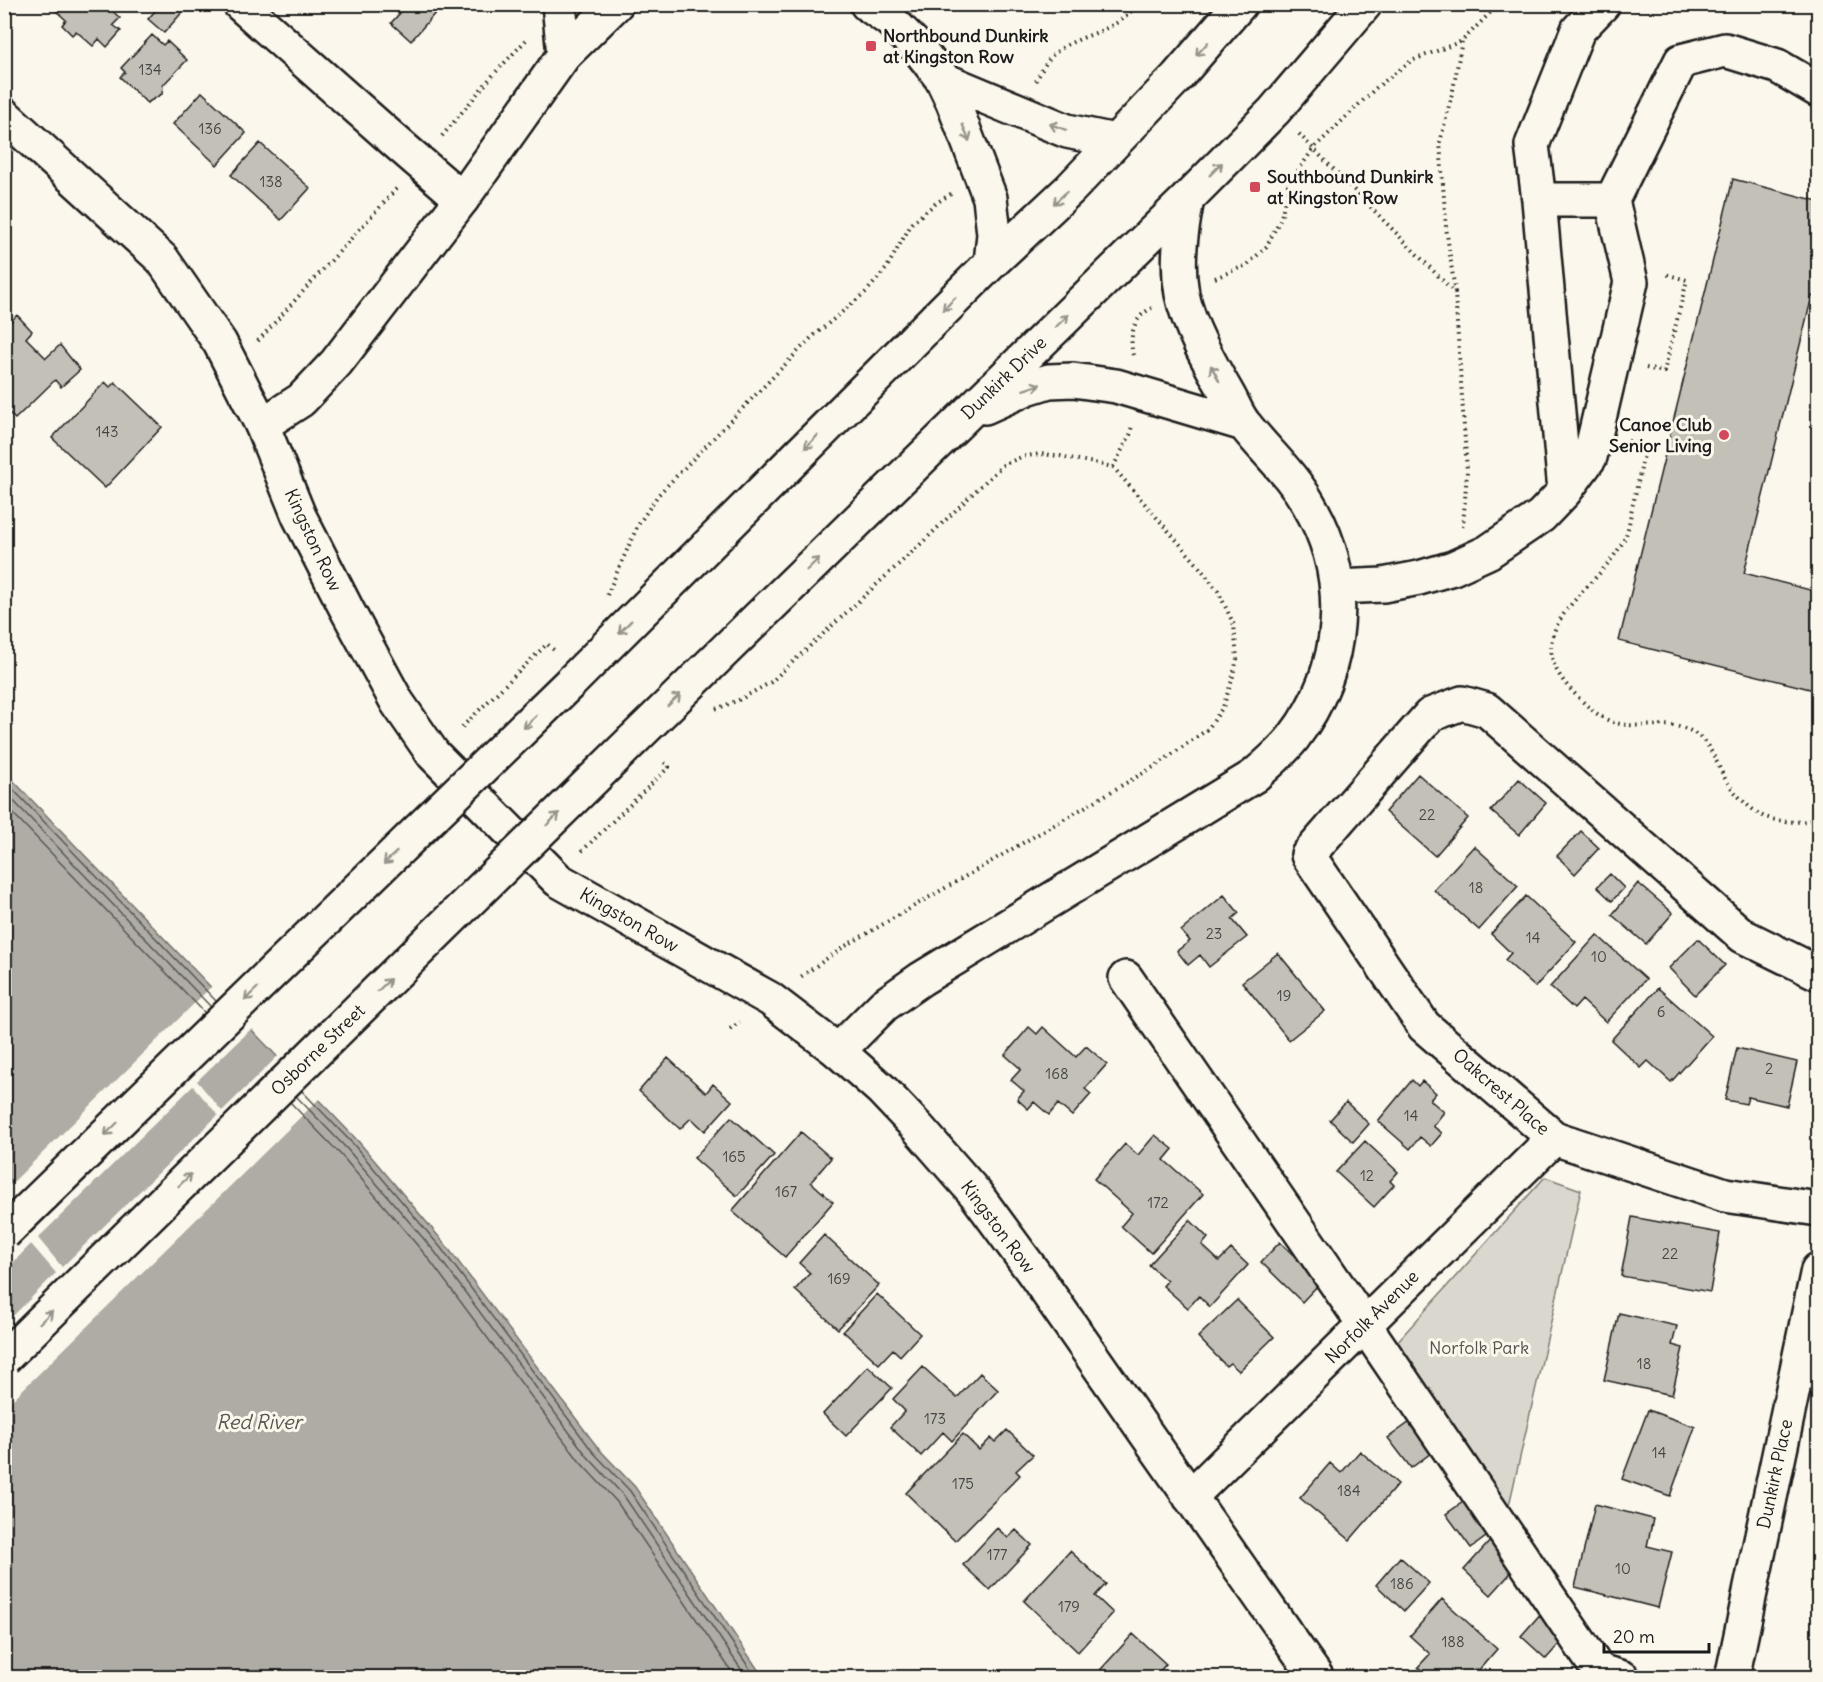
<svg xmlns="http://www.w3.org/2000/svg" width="1823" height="1682" font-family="Delius,sans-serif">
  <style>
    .green { fill: #dad7ce; stroke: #7b7a75; stroke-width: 1.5 }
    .water { fill: #afaca5; stroke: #74726e; stroke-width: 1.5 }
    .pier { fill: #fbf7ec; fill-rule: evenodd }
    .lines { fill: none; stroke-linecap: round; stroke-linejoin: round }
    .shore { stroke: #575653; stroke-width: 1.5 }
    .building { fill: #c3c0b8; stroke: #1c1c1c; stroke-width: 1.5 }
    .minor-casing { stroke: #1c1c1c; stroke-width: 38 }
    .major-casing { stroke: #1c1c1c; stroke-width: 38 }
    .path { stroke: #1c1c1c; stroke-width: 4; stroke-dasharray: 1.5 4.5; stroke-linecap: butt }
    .minor { stroke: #fbf7ec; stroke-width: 33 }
    .major { stroke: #fbf7ec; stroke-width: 33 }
    .major-bridge-casing { stroke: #1c1c1c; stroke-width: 38; stroke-linecap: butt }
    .major-bridge { stroke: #fbf7ec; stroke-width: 33 }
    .oneway { stroke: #97948e }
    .poi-dot { fill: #d1495b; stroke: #fbf7ec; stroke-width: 2 }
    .labels { text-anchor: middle; stroke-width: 6; stroke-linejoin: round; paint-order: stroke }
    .number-label { font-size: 15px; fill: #464543 }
    .poi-label { font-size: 18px; font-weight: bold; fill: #1c1c1c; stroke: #fbf7ec; text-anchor: start }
    .street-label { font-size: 18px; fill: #1c1c1c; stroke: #fbf7ec }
    .park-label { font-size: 18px; fill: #555451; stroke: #fbf7ec }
    .water-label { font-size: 20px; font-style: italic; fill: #575653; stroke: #fbf7ec }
  </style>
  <rect width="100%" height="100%" fill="#fbf7ec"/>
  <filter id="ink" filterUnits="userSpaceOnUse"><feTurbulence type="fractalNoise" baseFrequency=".0167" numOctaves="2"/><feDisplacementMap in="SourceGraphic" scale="12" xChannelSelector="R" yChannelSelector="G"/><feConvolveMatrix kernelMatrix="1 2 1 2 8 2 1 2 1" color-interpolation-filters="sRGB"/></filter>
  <g filter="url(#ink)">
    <path class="green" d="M1545,1177l36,13 -73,320 -112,-167z"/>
    <path class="water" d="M4,771l354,370 87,103 153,204 37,39 128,190h-758z"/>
    <path class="pier" d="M213,985l40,42 -56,54 25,30 58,-57 41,43 -316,310v-83l51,-51 -25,-29 -26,27v-81zM193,1086l25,29 -156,152 -24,-29z"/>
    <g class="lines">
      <path class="shore" d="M4,780l212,221
        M4,791l207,216
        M4,804l201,209
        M302,1091l52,54 87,103 152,204 37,39 126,187
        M296,1096l52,54 87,102 152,204 37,40 123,182
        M290,1102l52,54 86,102 152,204 37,40 119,176"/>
    </g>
    <path class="building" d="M61,4h44l15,14 -7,7 8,6 -14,16 -8,-8 -6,7 -17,-15 -4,4 -10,-10 4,-5 -11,-10z
      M161,4h19l5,5 -21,24 -16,-14z
      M390,4h53l-32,37 -20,-18 9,-10z
      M152,35l11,10 4,-4 20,19 -24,25 -1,9 -15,9 -27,-26 5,-5 -4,-4z
      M202,92l44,41 -29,32 -44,-41z
      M260,143l50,45 -29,32 -50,-45z
      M1733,179l85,22v96l-6,-1 -68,277 74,19v99l-199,-50z
      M17,315l15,16 -6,7 20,20 14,-13 20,25 -19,17 -6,-7 -40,39 -11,-11v-46l7,-8 -7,-7v-19z
      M105,382l5,5 5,-5 47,45 -57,61 -53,-50z
      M1418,774l50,44 -33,38 -50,-44z
      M1519,779l27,24 -27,32 -28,-24z
      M1581,831l18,17 -24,26 -18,-18z
      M1474,846l44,40 -39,44 -45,-40z
      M1610,874l14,14 -12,13 -15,-14z
      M1638,883l35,30 -27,31 -34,-29z
      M1224,895l15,18 -7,6 15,18 -38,30 -9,-12 -12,10 -11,-14 13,-10 -9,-10z
      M1526,896l50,46 -41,45 -30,-27 6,-7 -20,-19z
      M1597,935l49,44 -40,43 -24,-22 -8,9 -24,-22z
      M1698,939l27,26 -30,30 -26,-27z
      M1278,953l47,58 -36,29 -47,-58z
      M1658,988l54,48 -41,46 -23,-21 -7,7 -30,-28z
      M1029,1027l8,7 6,-7 33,30 10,-11 21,18 -22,25 6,5 -19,22 -14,-12 -9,11 -15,-13 -6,7 -11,-10 7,-8 -13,-11 10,-11 -16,-14z
      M1737,1048l60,14 -10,44 -39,-9 -2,7 -21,-4z
      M668,1058l38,35 7,-9 19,17 -27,30 -14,-13 -11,11 -41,-38z
      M1412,1080l6,6 4,-5 14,12 -6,7 14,12 -11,14 9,7 -11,13 -11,-9 -10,12 -32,-28z
      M1346,1102l23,22 -16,18 -23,-22z
      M731,1117l43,38 -37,41 -43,-38z
      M801,1132l30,26 -20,24 22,20 -48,55 -53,-46z
      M1155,1135l18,14 -9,11 39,34 -52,59 -30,-27 11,-13 -38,-34 31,-35 13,11z
      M1365,1141l33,31 -8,9 4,4 -20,22 -38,-35z
      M1632,1217l88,16 -10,59 -89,-16z
      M1190,1220l18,18 -6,7 17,16 12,-12 17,16 -38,42 -11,-11 -11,12 -25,-22 4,-5 -18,-16z
      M824,1235l55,50 -41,44 -43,-39 15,-17 -11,-10z
      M1280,1242l41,40 -19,20 -41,-40z
      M877,1294l43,40 -20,22 -7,-7 -14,15 -36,-33z
      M1237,1300l37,37 -35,34 -9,-8 -4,3 -28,-29z
      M1619,1313l58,13 -5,19 11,3 -11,47 -68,-15z
      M868,1366l24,22 -46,48 -23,-22z
      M923,1367l34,31 23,-25 18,17 -46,51 -9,-9 -22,24 -31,-29 15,-16 -12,-12z
      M1648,1410l47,17 -25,69 -48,-17z
      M1417,1417l22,30 -28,21 -23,-30z
      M1007,1430l26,25 -17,16 4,4 -65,66 -49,-48 57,-59 16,16 12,-12 4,4z
      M1360,1451l38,33 -48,56 -50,-42 30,-35 11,10z
      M1470,1497l24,34 -23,17 -25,-34z
      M1595,1504l58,15 -6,27 25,6 -14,56 -83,-21z
      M997,1528l11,10 8,-8 16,15 -42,45 -27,-25z
      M1491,1540l27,25 -27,30 -27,-25z
      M1070,1551l36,33 -11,12 18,17 -35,39 -54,-51z
      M1400,1557l29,26 -25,28 -28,-26z
      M1442,1599l55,50 -25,29h-42l-12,-11 12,-13 -20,-18z
      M1543,1611l26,22 -23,26 -25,-23z
      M1133,1634l33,30 -12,14h-61z"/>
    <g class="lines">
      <defs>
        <path id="minor" d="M240,4l157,139 65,56
          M559,4l5,51
          M4,115l158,144 58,84 42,82 37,91 47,92 51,94 36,52 125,126 212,119 68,52 43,38 37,39 57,65 61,83 281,402
          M1539,200l-7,-55 46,-115 25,-26
          M1565,491l-26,-291h73
          M1337,587l46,-2 36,-7 34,-10 35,-16 53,-36 24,-25 25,-34 41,-175 -19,-82 69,-139 44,-11 52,16 41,24
          M1818,973l-75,-37 -256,-226 -25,-7 -32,12 -122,140 116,171 130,112 171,57 93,14
          M1126,978l238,346 235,347 24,7
          M1190,1497l364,-359
          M1732,1678l86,-408"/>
        <path id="major" d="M867,4l23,16 28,28 24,31 11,23 37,96 4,36 -3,29
          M942,79l125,52 48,10
          M985,407l42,-19 22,-7 24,-1 43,6 128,38
          M262,425l39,-25 35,-37 126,-164 102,-144 52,-51
          M572,681l419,-418 79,-74 107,-112 63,-73
          M632,741l555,-542 87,-88 91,-107
          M838,1051l46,-46 37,-26 333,-203c14,-12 28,-24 39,-38 53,-69 60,-160 15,-235 -18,-31 -42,-51 -63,-78 -7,-8 -11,-19 -16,-28 -17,-30 -40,-69 -47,-103 -6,-33 -1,-63 5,-95"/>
      </defs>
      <use href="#minor" class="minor-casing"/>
      <use href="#major" class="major-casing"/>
      <path class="path" d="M1036,81c4,-8 11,-21 18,-27 24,-21 62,-20 83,-50
        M1299,134l156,159 12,178 -4,56
        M442,136l51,-61 35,-37
        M1215,278l32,-13 19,-18 15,-29 7,-33 26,-37 62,-60 35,-27 51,-20 37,-37
        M1455,292l-9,-65 -6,-85 13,-52 9,-49
        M258,341l140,-154
        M1133,355c-4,-19 0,-38 19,-47
        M1646,368l18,4 23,-92 -22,-6
        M1628,441l18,5c-5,21 -9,42 -14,62 -2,9 -3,19 -6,27 -23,56 -119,92 -51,159 11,11 25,25 41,29 35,9 71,-12 95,28 6,10 10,22 17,32 7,11 21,25 33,32 16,8 42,9 57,3
        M1113,467l17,-32 2,-10
        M1818,473l-6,34 6,23
        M607,595l31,-70 20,-30 153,-157 55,-46 20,-23 26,-46 24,-20 15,-9
        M716,709l25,-10 30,-17 154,-142 66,-64 12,-11 18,-8 19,-3 20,2 53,11 84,97 21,27 16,34 3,34 -5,21 -9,27 -15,22 -51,36 -315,183 -43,30
        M462,727l85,-83 8,7
        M582,851l87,-84 -7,-7
        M730,1029l10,-7"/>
      <use href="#minor" class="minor"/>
      <use href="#major" class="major"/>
      <defs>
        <path id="major-bridge" d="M4,1233l568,-552
          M4,1358l628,-617"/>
      </defs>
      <use href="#major-bridge" class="major-bridge-casing"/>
      <use href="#major-bridge" class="major-bridge"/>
    </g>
    <defs><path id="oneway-shaft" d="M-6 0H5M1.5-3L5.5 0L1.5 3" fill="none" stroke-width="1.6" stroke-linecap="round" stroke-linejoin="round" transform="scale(1.5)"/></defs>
    <g class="oneway">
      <use href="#oneway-shaft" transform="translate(1202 49) rotate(132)"/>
      <use href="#oneway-shaft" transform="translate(1058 127) rotate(-160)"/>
      <use href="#oneway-shaft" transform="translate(966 133) rotate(68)"/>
      <use href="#oneway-shaft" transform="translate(1216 169) rotate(-45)"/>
      <use href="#oneway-shaft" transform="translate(1060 198) rotate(137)"/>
      <use href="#oneway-shaft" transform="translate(949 304) rotate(135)"/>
      <use href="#oneway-shaft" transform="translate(1062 321) rotate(-44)"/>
      <use href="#oneway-shaft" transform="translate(1215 373) rotate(-118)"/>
      <use href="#oneway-shaft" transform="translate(1032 387) rotate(-18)"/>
      <use href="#oneway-shaft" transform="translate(811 442) rotate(135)"/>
      <use href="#oneway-shaft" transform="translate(813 564) rotate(-44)"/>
      <use href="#oneway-shaft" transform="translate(625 627) rotate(135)"/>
      <use href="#oneway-shaft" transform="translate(674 700) rotate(-44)"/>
      <use href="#oneway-shaft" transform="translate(530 722) rotate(136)"/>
      <use href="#oneway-shaft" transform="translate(553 819) rotate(-44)"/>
      <use href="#oneway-shaft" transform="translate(390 858) rotate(136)"/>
      <use href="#oneway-shaft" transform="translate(384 985) rotate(-44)"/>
      <use href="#oneway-shaft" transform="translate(251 994) rotate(136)"/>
      <use href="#oneway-shaft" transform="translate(111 1129) rotate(136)"/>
      <use href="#oneway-shaft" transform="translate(185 1180) rotate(-44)"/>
      <use href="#oneway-shaft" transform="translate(46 1317) rotate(-44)"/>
    </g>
  </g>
  <g class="poi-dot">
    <rect x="865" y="40" width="12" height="12" rx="3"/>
    <rect x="1249" y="181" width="12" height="12" rx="3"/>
    <circle cx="1724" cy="435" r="6"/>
  </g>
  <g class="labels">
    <g class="number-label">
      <text x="150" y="75">134</text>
      <text x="210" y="134">136</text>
      <text x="271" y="187">138</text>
      <text x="107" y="437">143</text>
      <text x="1427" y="820">22</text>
      <text x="1476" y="893">18</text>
      <text x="1214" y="939">23</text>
      <text x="1533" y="943">14</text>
      <text x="1599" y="962">10</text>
      <text x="1284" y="1001">19</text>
      <text x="1661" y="1017">6</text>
      <text x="1769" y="1074">2</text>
      <text x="1057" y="1079">168</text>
      <text x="1411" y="1121">14</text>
      <text x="734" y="1162">165</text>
      <text x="1367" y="1181">12</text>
      <text x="786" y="1197">167</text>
      <text x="1158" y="1208">172</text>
      <text x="1670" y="1259">22</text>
      <text x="839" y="1284">169</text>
      <text x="1644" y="1369">18</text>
      <text x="935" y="1424">173</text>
      <text x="1659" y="1458">14</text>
      <text x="963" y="1489">175</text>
      <text x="1349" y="1496">184</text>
      <text x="997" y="1560">177</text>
      <text x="1623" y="1574">10</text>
      <text x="1402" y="1589">186</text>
      <text x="1069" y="1612">179</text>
      <text x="1453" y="1647">188</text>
    </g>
    <g class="poi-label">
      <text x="883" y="42">Northbound Dunkirk<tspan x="883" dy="21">at Kingston Row</tspan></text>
      <text x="1267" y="183">Southbound Dunkirk<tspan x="1267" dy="21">at Kingston Row</tspan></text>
      <text x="1712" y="431" text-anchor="end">Canoe Club<tspan x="1712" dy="21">Senior Living</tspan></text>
    </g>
    <g class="street-label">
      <text transform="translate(1004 378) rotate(-44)" y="6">Dunkirk Drive</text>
      <text transform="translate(313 540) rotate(65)" y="6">Kingston Row</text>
      <text transform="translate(629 920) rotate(30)" y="6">Kingston Row</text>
      <text transform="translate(318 1050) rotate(-44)" y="6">Osborne Street</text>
      <text transform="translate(1501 1092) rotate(41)" y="6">Oakcrest Place</text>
      <text transform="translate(998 1227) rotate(53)" y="6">Kingston Row</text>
      <text transform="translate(1372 1317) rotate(-45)" y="6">Norfolk Avenue</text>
      <text transform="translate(1775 1474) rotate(-78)" y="6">Dunkirk Place</text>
    </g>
    <g class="park-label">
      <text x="1479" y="1354">Norfolk Park</text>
    </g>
    <g class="water-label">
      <text x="259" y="1429">Red River</text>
    </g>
  </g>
  <rect width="1823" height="1682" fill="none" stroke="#fbf7ec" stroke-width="24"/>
  <rect x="12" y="12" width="1799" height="1658" fill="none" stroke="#1c1c1c" stroke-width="2" filter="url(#ink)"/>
  <path d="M1604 1643v9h105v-9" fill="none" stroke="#1c1c1c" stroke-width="3"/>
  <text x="1613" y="1643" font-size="18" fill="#1c1c1c" stroke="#fbf7ec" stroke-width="4.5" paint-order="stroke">20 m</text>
</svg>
